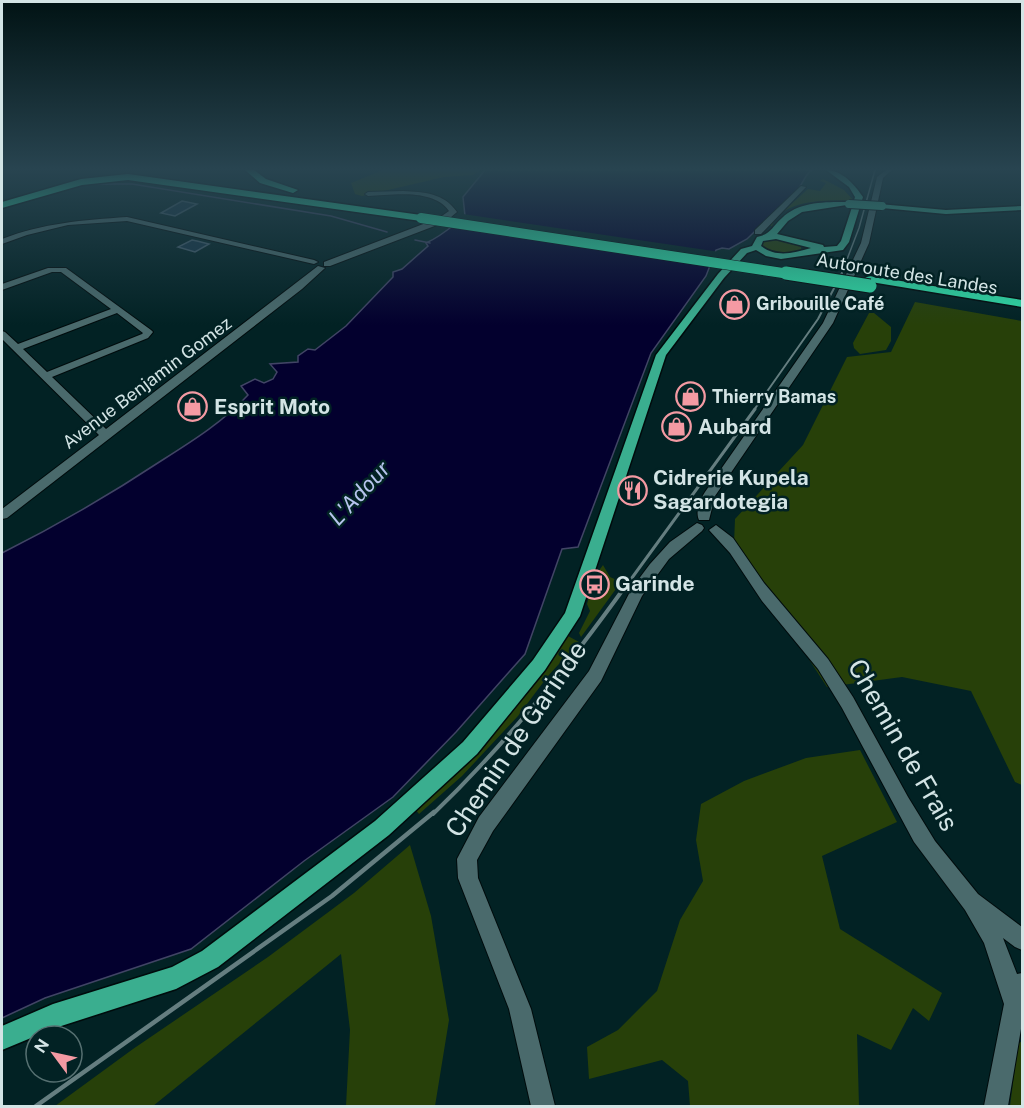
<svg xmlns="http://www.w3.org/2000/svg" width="1024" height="1108" font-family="'Public Sans',sans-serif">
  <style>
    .green { fill: #274009 }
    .water { fill: #03002e; stroke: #414465; stroke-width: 1.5 }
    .pier { fill: #022224 }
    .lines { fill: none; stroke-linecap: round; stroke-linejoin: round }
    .stream { stroke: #414465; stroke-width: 1.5 }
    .building { fill: #153446; stroke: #465e6d; stroke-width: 1.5 }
    .minor-casing { stroke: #000b0c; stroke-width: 2 }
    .major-casing { stroke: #000b0c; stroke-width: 3 }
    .highway-casing { stroke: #000b0c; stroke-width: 3 }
    .minor { fill: #4a6a6c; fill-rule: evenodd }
    .major { fill: #3aae8f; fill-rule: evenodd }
    .highway { fill: #30dca6; fill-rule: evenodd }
    .rail-far4 { stroke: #657e80; stroke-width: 1.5 }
    .rail-far3 { stroke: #657e80; stroke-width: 2 }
    .rail-far2 { stroke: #657e80; stroke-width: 3 }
    .rail-far1 { stroke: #657e80; stroke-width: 4 }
    .rail { stroke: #657e80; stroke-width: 4.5 }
    .major-bridge-casing { stroke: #000b0c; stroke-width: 10; stroke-linecap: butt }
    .highway-bridge-far1-casing { stroke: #000b0c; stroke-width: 11; stroke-linecap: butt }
    .highway-bridge-casing { stroke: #000b0c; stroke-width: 15; stroke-linecap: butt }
    .major-bridge { stroke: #3aae8f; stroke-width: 8 }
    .highway-bridge-far1 { stroke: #30dca6; stroke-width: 10 }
    .highway-bridge { stroke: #30dca6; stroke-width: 13 }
    .labels { text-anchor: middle; stroke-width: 5; stroke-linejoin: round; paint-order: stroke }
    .far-street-label { font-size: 18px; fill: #d3e4e5; stroke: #022224 }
    .far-poi-label { font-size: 18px; font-weight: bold; fill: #d3e4e5; stroke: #022224; text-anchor: start }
    .poi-label { font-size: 21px; font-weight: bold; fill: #d3e4e5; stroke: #022224; text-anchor: start }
    .water-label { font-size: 22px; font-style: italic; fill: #b6c4ed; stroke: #022224 }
    .near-street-label { font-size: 26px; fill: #d3e4e5; stroke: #022224 }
  </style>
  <rect width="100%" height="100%" fill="#022224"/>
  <path class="green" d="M383,170h97l-7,5 -29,2 -82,19 -7,-2 -4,-11z
    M823,179l21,11 10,11c-25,-1 -71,-3 -82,25l-4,-1 40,-36 12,2 6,-8 -6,-2z
    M774,238l21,4 6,5v4c-12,4 -32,6 -39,-7l2,-3z
    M915,302l107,19v464l-7,-3 -44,-91 -69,-14 -75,10 -93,-143 1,-25 68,-74 44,-88 44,-5z
    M869,313h5l17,14v14l-5,9 -26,4 -6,-6 -1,-5z
    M603,565l7,12 11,5 -40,55 -2,-4 11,-22 -3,-7 8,-28z
    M568,636l11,6 -31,34 -30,40 -56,60 -43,38 -4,-5 120,-129z
    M860,750l37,72 -75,34 18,73 102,64 -13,28 -16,-13 -22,42 -34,-16 2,72h-169l-2,-25 -26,-21 -73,19 -2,-32 31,-17 39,-39 23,-71 23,-39 -7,-41 5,-36 43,-23 62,-23z
    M410,845l21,71 18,104 -14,86h-89l4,-76 -9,-76 -188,152h-98l78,-57 135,-92 86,-64z
    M1022,1041v65h-12l8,-62z"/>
  <path class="water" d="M485,170h327c-7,4 -8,12 -14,19l-51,50 -18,10 -7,-1 -6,2 -10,26 -55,77 -73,194 -16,2 -37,105 -69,78 -63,65 -89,64 -113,88 -146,49 -43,20v-465c56,-28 109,-59 162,-94 30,-19 60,-38 84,-64l-7,-9 14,-7 9,4 9,-4 4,-7 -7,-8 28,-2v-6l10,-7 7,1 31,-24 47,-49v-5l9,-3 26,-23 -2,-3c16,-7 25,-16 39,-27l-2,-19z"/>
  <path class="pier" d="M463,214l257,38 -7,15 -265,-41z"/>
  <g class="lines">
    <path class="stream" d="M98,184h34l199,32 56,16
      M415,240l15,3"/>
  </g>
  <path class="building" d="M182,201l15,3 -22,12 -14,-3z
    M192,240l5,1 12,3 -14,8 -17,-5z"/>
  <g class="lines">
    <defs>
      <path id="minor" d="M886,170h6l-9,8 -14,65 -36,80 -118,173 -6,24h-10c-4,-9 1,-20 6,-28l118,-169 38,-80 16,-66z
        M801,186l5,1 -45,47h-6v-4z
        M403,191c21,1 41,2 54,21l-12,10 -115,44h-6v-4l115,-44 10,-7c-16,-23 -57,-16 -81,-15l-3,-2 3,-2z
        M127,217l187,43 4,2 -4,2 -187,-43 -59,4 -41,10 -25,9v-5c41,-16 81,-19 125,-22z
        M318,266l7,2 -23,21 -295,229 -5,1v-10l97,-74 -97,-96v-8l3,1 13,12 93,-35 -50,-37h-9l-50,18v-6l46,-16h18l85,62 2,2 -5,6 -96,39 54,52zM117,313l26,20 -1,1 -95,38 -24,-23z
        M697,523l5,2 2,3 -2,3 -33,28 -27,37 -41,85 -108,150 -16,29 1,18 53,131 24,97h-24l-22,-97 -51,-131 -1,-19 22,-42 110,-146 43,-83 18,-24 20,-22z
        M716,525l17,13 31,45 64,76 25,38 55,100 27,44 43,53 44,33v23l-7,-3 -12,-9 14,36 5,-1v50l-14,83h-24l20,-102 -20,-61 -19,-33 -51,-68 -72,-134 -24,-39 -56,-68 -32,-48 -21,-23z"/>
      <path id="major" d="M826,170c16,0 29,15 37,27l-14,45 -6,8 -62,9 -15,-3 -10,-6 -9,3 -23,25 -58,77 -86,261 -35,54 -68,84 -88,81 -171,132 -42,22 -121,39 -53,22v-24l51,-22 119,-37 30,-16 173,-130 88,-79 70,-82 32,-47 91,-258 62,-81 23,-25 11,-3 5,-9c14,-3 15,-10 25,-19 17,-17 45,-16 67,-16l4,2 2,-7 -6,-10zM853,204l-12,37 -4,5 -13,1 -1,-2 -46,-11 11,-13 14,-9zM776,239l35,9c-18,5 -34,10 -50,-2l2,-5z
        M879,204l67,6 76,-4v4l-76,4 -64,-6h-3z"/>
      <path id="highway" d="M245,170h9l12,9 32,11 -5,3 -33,-10z
        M128,174l293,41 5,3 -5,3 -293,-41 -46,5 -80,23v-6l79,-23z
        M869,276l153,24v7l-157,-26 -2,-2z"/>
    </defs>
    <use href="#minor" class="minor-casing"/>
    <use href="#major" class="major-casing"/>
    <use href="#highway" class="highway-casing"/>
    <use href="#minor" class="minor"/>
    <use href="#major" class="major"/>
    <use href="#highway" class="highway"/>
    <path class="rail-far4" d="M841,275l18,-47 16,-58"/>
    <path class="rail-far3" d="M754,410l64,-91 24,-46"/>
    <path class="rail-far2" d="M626,586l129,-177"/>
    <path class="rail-far1" d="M433,814c73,-70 135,-148 194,-230"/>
    <path class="rail" d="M36,1106l296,-210 102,-84"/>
    <defs>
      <path id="major-bridge" d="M849,204l33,2"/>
      <path id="highway-bridge-far1" d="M421,218l375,57"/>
      <path id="highway-bridge" d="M786,273l84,13"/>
    </defs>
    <use href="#major-bridge" class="major-bridge-casing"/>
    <use href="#highway-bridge-far1" class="highway-bridge-far1-casing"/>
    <use href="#highway-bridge" class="highway-bridge-casing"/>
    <use href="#major-bridge" class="major-bridge"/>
    <use href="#highway-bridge-far1" class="highway-bridge-far1"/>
    <use href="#highway-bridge" class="highway-bridge"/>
  </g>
  <linearGradient id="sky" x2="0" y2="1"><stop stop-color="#011314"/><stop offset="0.52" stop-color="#284450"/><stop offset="1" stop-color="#284450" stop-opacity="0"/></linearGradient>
  <rect width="1024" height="325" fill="url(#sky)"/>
  <defs>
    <symbol id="shop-ring" viewBox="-11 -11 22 22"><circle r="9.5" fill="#022224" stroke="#f49aa3" stroke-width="1.5"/><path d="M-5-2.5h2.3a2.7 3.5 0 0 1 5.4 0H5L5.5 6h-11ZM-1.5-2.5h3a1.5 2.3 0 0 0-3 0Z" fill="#f49aa3"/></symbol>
    <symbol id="restaurant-ring" viewBox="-11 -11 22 22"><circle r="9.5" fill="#022224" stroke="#f49aa3" stroke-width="1.5"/><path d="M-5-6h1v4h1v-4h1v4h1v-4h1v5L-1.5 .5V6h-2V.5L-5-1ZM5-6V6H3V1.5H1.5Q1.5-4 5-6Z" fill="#f49aa3"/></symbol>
    <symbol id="bus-ring" viewBox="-11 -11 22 22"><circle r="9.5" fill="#022224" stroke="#f49aa3" stroke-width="1.5"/><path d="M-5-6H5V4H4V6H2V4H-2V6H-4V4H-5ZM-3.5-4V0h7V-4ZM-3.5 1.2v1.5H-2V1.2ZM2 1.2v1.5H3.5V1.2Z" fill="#f49aa3"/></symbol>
  </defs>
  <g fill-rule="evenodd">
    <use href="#shop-ring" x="718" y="288" width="33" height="33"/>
    <use href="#shop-ring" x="674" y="380" width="33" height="33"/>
    <use href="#shop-ring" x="176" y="390" width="33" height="33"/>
    <use href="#shop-ring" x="660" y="410" width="33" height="33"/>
    <use href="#restaurant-ring" x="616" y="474" width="33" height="33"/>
    <use href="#bus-ring" x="578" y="568" width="33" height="33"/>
  </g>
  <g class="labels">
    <g class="far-street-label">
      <text transform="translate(907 274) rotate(9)" y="6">Autoroute des Landes</text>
      <text transform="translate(147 383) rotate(-37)" y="6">Avenue Benjamin Gomez</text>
    </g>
    <g class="far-poi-label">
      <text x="756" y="310">Gribouille Café</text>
      <text x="712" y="403">Thierry Bamas</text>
    </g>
    <g class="poi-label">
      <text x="214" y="414">Esprit Moto</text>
      <text x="698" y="434">Aubard</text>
      <text x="653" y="485">Cidrerie Kupela<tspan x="653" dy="24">Sagardotegia</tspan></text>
      <text x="615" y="591">Garinde</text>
    </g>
    <g class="water-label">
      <text transform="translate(359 493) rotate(-47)" y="8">L'Adour</text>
    </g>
    <g class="near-street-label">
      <text transform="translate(516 739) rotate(-56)" y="9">Chemin de Garinde</text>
      <text transform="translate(903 745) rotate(60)" y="9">Chemin de Frais</text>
    </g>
  </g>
  <rect width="1024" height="1108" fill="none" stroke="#d3e4e5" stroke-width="6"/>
  <g transform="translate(54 1054) rotate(303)"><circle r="28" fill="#022224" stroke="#567071" stroke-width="1.5"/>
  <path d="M0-4.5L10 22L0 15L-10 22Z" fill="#f49aa3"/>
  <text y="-9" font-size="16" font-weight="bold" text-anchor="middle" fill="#d3e4e5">N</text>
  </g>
</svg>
